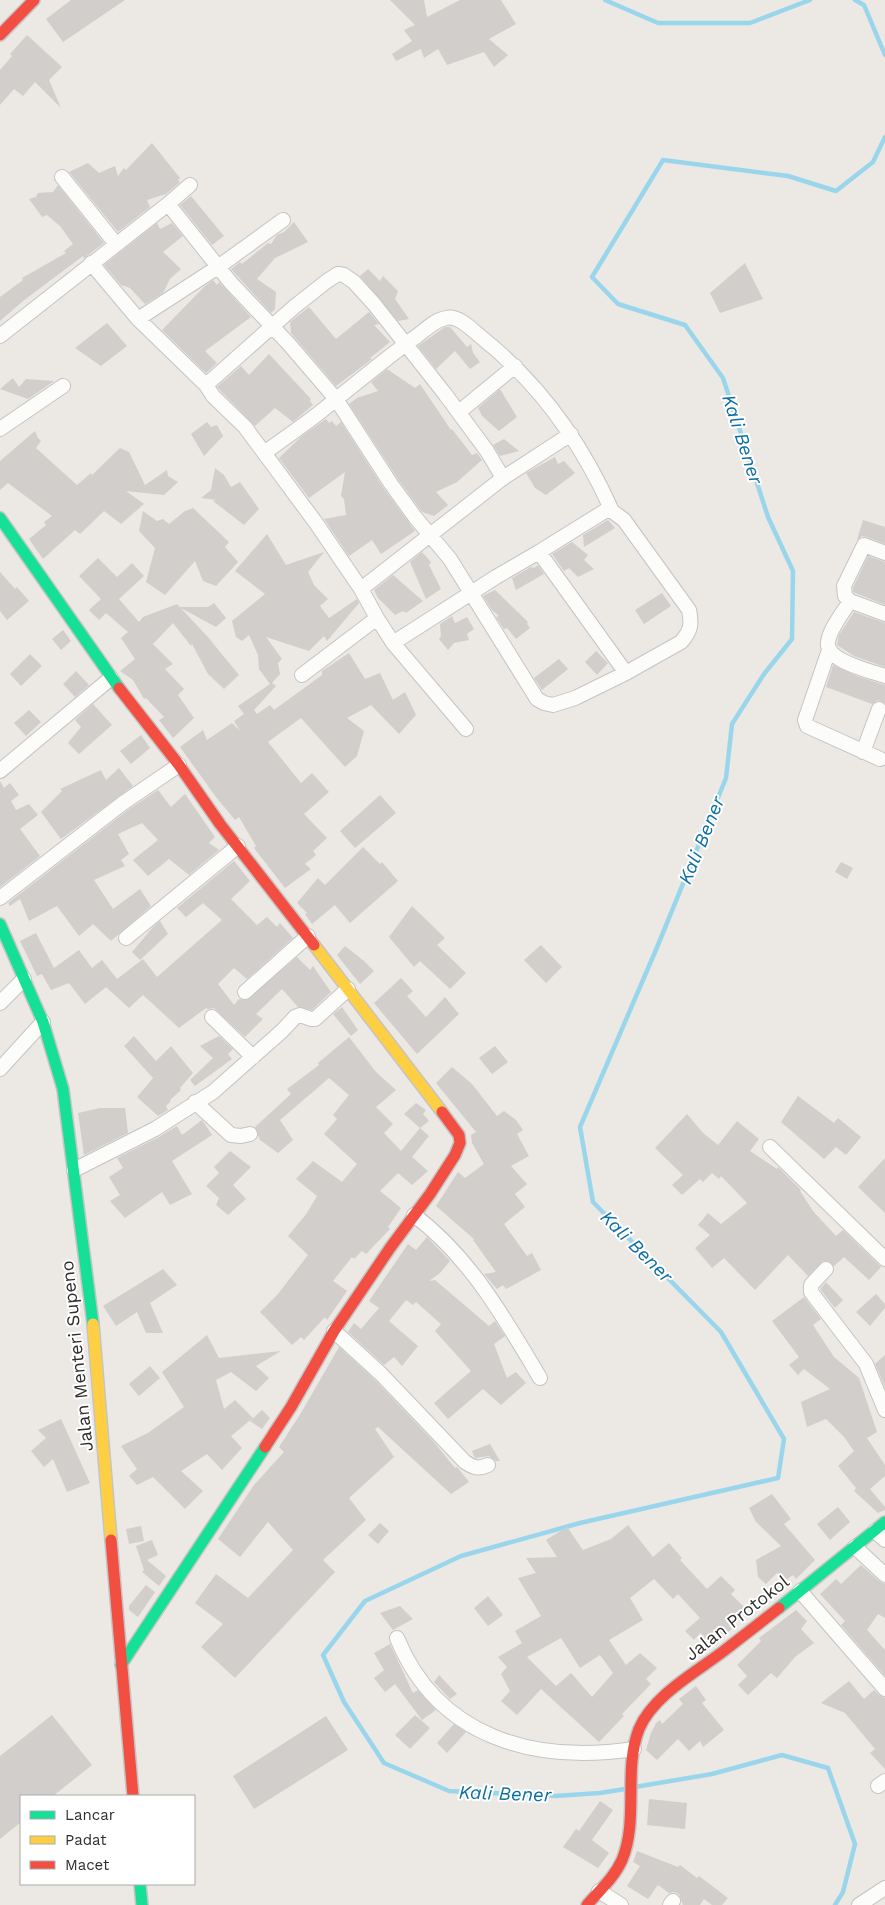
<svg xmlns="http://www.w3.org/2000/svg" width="885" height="1905" font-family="'Work Sans',sans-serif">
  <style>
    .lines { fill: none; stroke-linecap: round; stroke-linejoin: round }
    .stream { stroke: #99d6ec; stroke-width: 4.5 }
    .building { fill: #d1cecb; fill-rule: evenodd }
    .street-casing { stroke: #c5c4c5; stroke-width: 16 }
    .fast-casing { stroke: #c5c4c5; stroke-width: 14 }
    .slow-casing { stroke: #c5c4c5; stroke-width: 14 }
    .jam-casing { stroke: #c5c4c5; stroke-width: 14 }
    .street { stroke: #fcfcfb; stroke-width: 14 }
    .fast { stroke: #16e098; stroke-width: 11 }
    .slow { stroke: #ffcf43; stroke-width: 11 }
    .jam { stroke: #f24e42; stroke-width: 11 }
    .labels { text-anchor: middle; stroke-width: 4; stroke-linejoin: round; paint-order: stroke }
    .street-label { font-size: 18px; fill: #2e2e2e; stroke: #fff }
    .water-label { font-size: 19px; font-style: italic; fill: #0d6fa3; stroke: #fff }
  </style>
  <rect width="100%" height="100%" fill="#ece8e4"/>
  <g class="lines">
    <path class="stream" d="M605,0l53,23h92l60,-23
      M855,0l9,5 21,50
      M635,1787l77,-13 70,-19 46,13 27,76 -12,48 -8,13
      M625,1789l-25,4 -45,3 -106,-5 -65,-28 -40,-61 -21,-47 42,-54 96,-45 119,-33 198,-45 6,-39 -63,-107 -128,-130 -13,-75 78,-182 68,-167 6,-54 32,-50 28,-35 1,-68 -25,-54 -45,-139 -38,-53 -67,-21 -26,-27 71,-117 125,16 48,15 37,-29 12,-25"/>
  </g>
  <path class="building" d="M71,0h54l-62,42 -17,-23z
    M390,0h34l3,17 33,-17h41l15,24 -27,15 19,16 -14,12 -10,-15 -37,13 -9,-16 -14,9 -3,-9 -25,12 -4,-7 20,-13 -8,-11 11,-5z
    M27,35l35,32 -13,13 12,28 -26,-26 -12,14 -9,-7 -14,16v-35l12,-14 -2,-2z
    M152,143l28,35 -2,2 2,2 -14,12 -19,6 3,7 -32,25 -49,-60 19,-9 11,10 16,-7 3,10 6,-8 2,2z
    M58,185l46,58 -20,15 -1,-2 -60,45 -23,20v-24l23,-17 -1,-2 44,-25 -2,-2 9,-7 -13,-18 -13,-11 -5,2 -13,-18 7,-2 2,-4 15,-1z
    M191,196l33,40 -12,9 -32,-40z
    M294,222l14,20 -33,16 -18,21 19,13 -1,17 -4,4 -40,-44 9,-7 2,2 26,-21 3,1 6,-9 7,-3z
    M157,223l3,6 12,-6 11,13 -20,16 18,17 -11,10 -7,14 -18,11 -15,-16 -9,-3 -17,-20z
    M745,263l18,36 -43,14 -10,-20z
    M368,269l12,12 3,-5 15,15 -3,8 14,20 -11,2 -38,-45z
    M213,280l4,5 2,-3 32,35 -46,34 12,12 -11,10 -44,-43 42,-43z
    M309,307l27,32 33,-27 10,12 -5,1 16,17 -20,16 2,1 -36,27 -45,-53 -1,-11z
    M107,323l20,23 -26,20 -26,-18z
    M445,327h5l17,20 4,-3 2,9 7,9 -10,7 -15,-18 -19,18 -18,-23z
    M269,354l42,45 -1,2 3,4 -20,17 -18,-14 -20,18 -38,-39 24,-21 8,9z
    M387,369l28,19 5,-4 31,46 1,-1 20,26 5,-2 5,7 -25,22 -21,10 12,13 -14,11 -12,-4 -24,-33 -49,-75 8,-6 21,-7 -7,-9z
    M13,378l6,9 7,-8 28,2 -26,18 -28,-10z
    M500,389l17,28 -18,14 -17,-15 -4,-8z
    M326,419l3,4 3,-2 4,5 5,-4 43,67 31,42 -34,23 -9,-14 -23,16 -25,-37 22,-4 -2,-16 -3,-3 4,-24 -36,26 -30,-40 23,-22z
    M207,422l4,5 6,-2 6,11 -19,20 -13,-22z
    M35,431l3,7 3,3 -5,7 41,37 14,-12 1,2 28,-27 9,4 16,33 22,-15 1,6 10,6 -14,13 -38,-4 18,13 -23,20 -17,-13 -24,23 -5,-4 -32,29 -14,-20 17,-14 -2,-3 8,-6 -44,-33 -8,7v-29z
    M504,439l15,12 -19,5 -7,-11z
    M555,457l3,7 6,-3 11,12 -29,22 -11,-7 -9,-15z
    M215,468l9,7 7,12 9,-5 19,27 -15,16 -31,-24 3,-1 -15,-2 10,-8z
    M193,508l36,34 -4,5 13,15 -22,24 -13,-5 -8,-20 -30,34 -19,-13 9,-34 -16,-17 4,-20 14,10 6,-2 6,5 16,-13z
    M608,520l7,8 -31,19 -1,-12z
    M863,520l22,7v17l-18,-7 -5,-1 -5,4z
    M267,534l19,31 38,-13 -16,20 6,13 14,14 -8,7 9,12 28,-19 2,4 -32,38 -3,-5 -15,15 -43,-14 16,22 -4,4 2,11 -8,9 4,3 -22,24 3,4 13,-9 4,5 48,-35v-4l27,-18 16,26 15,-6 13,27 12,-8 11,23 -17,19 -28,-29 -24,13 17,13 -7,25 -12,11 -44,-49 -33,24 33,41 11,-10 17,19 -25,22 23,24 -14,13 3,4 -11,9 6,5 -26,19 -31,-40 2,-2 -17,-29 -4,3 -19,-23 -36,-50 23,-17 4,10 25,-17 8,8 -6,-10 10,-7 -6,-8 32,-22 -11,-15 -1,-14 -9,-20 -7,6 -6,-4 -4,-16 33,-27 -30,-23z
    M572,542l16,13 -4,5 10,9 -16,8 -9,-9 -5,3 -12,-17z
    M422,552l9,10 -2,3 12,24 -15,10 -16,-37z
    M868,556l17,6v43l-32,-13v-4z
    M98,558l19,19 15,-14 12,13 -25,23 20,23 4,-5 34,-13 30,32 32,39 -15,14 -16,-15 -16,-30 -1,2 -18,-23 -20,21 20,20 -8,5 19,20 -6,6 16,23 -21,20 -14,-18 5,-3 -18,-19 -2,1 -11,-19 -13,-9 15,-12 -14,-21 7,-6 -22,-19 -7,7 -10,-10 12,-11 -22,-23z
    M538,565l6,9 -28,16 -4,-12 19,-11 3,1z
    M0,572l15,17 2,-2 12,14 -22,19 -7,-9z
    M393,575l30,26 -17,12 -3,-2 -8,4 -17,-17 -4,-8z
    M495,590l33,32 -1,2 3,4 -14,11 -9,-11 -3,1 -8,-12 3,-1 -7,-6 -9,-14z
    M662,593l9,13 -27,18 -9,-14z
    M214,603l12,15 -10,9 -37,-20h29z
    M854,612l31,11v44l-31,-11 -17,-11 2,-10z
    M452,616l3,7 12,-6 7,12 -7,5 2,6 -15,3 -6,7 -9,-11 2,-3 -1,-12z
    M63,630l8,11 -10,9 -9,-11z
    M596,651l12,12 -11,12 -12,-13z
    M30,654l12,12 -21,20 -11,-12z
    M559,659l9,10 -26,21 -8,-12z
    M833,665l24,11 28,9v18l-7,-3 -6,4 -46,-17z
    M76,671l13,14 -14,12 -12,-13z
    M93,704l19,21 -33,29 -11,-11 13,-16 -6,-7z
    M29,710l12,12 -15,14 -12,-13z
    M141,735l9,13 -19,16 -11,-13z
    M119,768l14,18 -72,53 -20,-27 21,-21 -2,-2 41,-19 5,10z
    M0,781l4,7 6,-5 9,12 -8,6 5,9 13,-6 9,11 -18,14 20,27 -40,31z
    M158,790l13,17 14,-13 30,43 -6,6 10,7 -30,25 -20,-16 -21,17 -15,-16 25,-20 -16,-17 -24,11 11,20 -8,6 4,6 -31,14 19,29 27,-20 11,17 -40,35 -18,-17 -14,12 -22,-30 -28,15 -9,-22 -10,7 -2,-3 120,-93z
    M380,795l16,18 -41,35 -15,-17z
    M363,847l17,17 2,-2 16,19 -48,42 -15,-18 -23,19 -7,-10 2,-1 -10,-10 21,-25 7,7z
    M234,861l16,20 -19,18 26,26 10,-8 10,10 3,-4 13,15 -46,41 -13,-11 -16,16 16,21 5,-6 8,1 50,-43 13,13 3,-4 18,26 -19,18 -14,-3 -16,-18 -26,25 7,5 -18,18 -31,-29 -6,1 -2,-1 -27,20 -36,-33 -14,13 -23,-21 -21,17 -16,-21 -18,7 -9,-16 -5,2 -17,-35 16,-8 18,35 25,-18 13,18 10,-8 15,19 26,-20 14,18 65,-57 -19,-17 -17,14 -9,-9z
    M841,862l12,6 -6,11 -12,-7z
    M412,906l33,32 -8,7 29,28 -16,16 -30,-28 -6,6 -25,-30z
    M160,921l8,13 -28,26 -8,-8 21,-25z
    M541,945l21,22 -16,16 -22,-23z
    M345,946l19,15 10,10 -14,13 -23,-29z
    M401,978l12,13 -6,5 19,21 19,-20 14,17 -42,40 -43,-51z
    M342,1007l16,23 -7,6 -18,-22z
    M134,1036l22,25 15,-15 22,27 -13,15 1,2 -11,10 1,1 -5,5 2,4 -10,6 -21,-19 16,-19 -29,-32z
    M219,1036l14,13 -5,5 4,5 -37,27 -5,-6 23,-22 -13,-12z
    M349,1037l27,35 20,18 -20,17 17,17 -9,9 17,18 19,-23 -16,-14 12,-11 10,7 -3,4 6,7 -9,7 9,8 -17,21 16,14 -16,14 -14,-12 -18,18 21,17 -13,19 2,2 -24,25 -4,-3 -8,8 -2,-2 -19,24 14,10 -20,29 -2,-3 -21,23 -3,-3 -9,8 -32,-33 18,-18 30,-39 -20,-19 19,-23 10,-17 -21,-17 17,-18 29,21 15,-18 -33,-30 13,-15 -4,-4 16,-20 -20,-17 -49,42 13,20 -15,13 -18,-13 -5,-13 36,-33 -4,-5 32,-24 -1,-2z
    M495,1046l13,16 -16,12 -13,-16z
    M452,1067l20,17 25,32 7,-5 12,9 7,10 -6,4 12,22 -18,10 16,18 -12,10 10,13 -21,17 23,32 5,-3 9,17 -35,19 -3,-4 -6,4 -13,-15 12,-2 -23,-32 1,-1 -38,-33 22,-34 7,6 19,-14 -12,-21 -1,-8 5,-3 -40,-49z
    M798,1096l36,27 4,-5 23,19 -15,18 -10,-8 -12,12 -43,-37z
    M100,1108h25l3,25 -44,22 -6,-42z
    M687,1114l16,19 15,12 19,-24 22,18 -9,12 27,18 1,-2 23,23 -1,1 13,20 23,25 7,-6 38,37 -12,13 -25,-23 -10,9 -6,-5h-5l-15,15 -20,-21 -33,35 -31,-32 -12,10 -17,-20 15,-13 -12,-10 10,-12 13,11 26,-21 -26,-27 -2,3 -7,-6 -9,9 -3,-3 -18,16 -10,-10 11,-10 -28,-27z
    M202,1120l10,15 -40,26 20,33 -22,11 -8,-13 -37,26 -15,-17 10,-6 -11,-18 14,-9 -6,-10 42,-21 18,-11 5,9z
    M230,1151l21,16 -18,18 13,14 -18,16 -12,-10 3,-7 -13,-12 13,-13 -5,-6z
    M885,1158v55l-27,-26z
    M427,1237l23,24 -10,12 -11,8 6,-1 54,46 6,-5 10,15 -11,8 13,34 9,-6 10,11 -25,22 -18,-16 -35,30 -14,-16 37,-32 -36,-40 6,-7 -25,-22 -3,3 -7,-5 -17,21 29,25 -16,20 -8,-9 -10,8 -36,-33 6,-9 7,6 18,-21 -10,-7 39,-57 8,6z
    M163,1269l14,16 -27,18 13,30h-17l-9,-21 -21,14 -13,-20z
    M826,1282l17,18 -8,8 -15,-19z
    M876,1294l9,10v4l-15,18 -14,-14z
    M804,1297l17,22 -8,6 21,32 25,21 18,54 -10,6 18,27v11l-15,13 15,18v3l-7,3 -24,-22 2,-3 -18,-22 16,-15 -10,-14 -18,-18 -19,8 -6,-25 29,-13 -26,-20 -6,6 -9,-10 10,-8 -27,-36z
    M207,1335l12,23 62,-7 -25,15 13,12 -13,13 -25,-19 -15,8 8,29 11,-9 18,18 -22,18 11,12 -20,22 -15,-16 -26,17 22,20 -18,18 -32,-32 -16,8 -8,-9 8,-7 -16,-23 27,-13 36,-26 -22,-35z
    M339,1347l36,33 58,61 22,27 2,-1 12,15 -18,12 -73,-67 -3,2 19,28 -45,41 17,22 -43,40 12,12 -100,106 -34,-31 22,-23 -28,-21 21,-29 32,24 45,-48 -25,-28 -28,35 -22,-18 36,-54 30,-33 -5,-5 22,-34z
    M885,1355v32l-10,-23z
    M150,1366l10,12 -21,18 -10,-12z
    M262,1410l8,8 -8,11 -12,-8z
    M61,1419l29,64 -23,9 -14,-33 -9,8 -13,-16 15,-13 -8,-8z
    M490,1444l10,17h-4l-7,-5 -14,2 -3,-7z
    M772,1494l19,25 -7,5 31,36 -19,19 -3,-4 -8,6 -8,-8 -11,11 -8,-7 -2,-17 25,-14 -25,-24 -7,-14z
    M838,1507l12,15 -20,18 -13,-16z
    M380,1523l9,8 -11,13 -10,-9z
    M628,1525l25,32 16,-14 13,15 -2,2 27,29 14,-13 14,14 -4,4 15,15 -17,17 3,3 -28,22 -6,-6 6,-9 -4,-3 -6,7 -9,-9 15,-13 -22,-24 -5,5 -19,-20 -24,19 13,22 -34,20 17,25 14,-12 17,15 -11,11 5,5 -29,30 2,2 -25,26 -58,-53 -24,26 -16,-14 9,-10 -9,-17 6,-7 -9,-10 24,-14 -7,-12 26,-15 -23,-38 18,-5 -10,-15 31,-1 -11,-17 21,-13 16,23 28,-11zM561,1638l19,30 20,-13 13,18 -21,24 -21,-24 -15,13 -29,-29z
    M141,1526l3,15 -15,3 -3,-15z
    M152,1540l6,15 -11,5 19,16 -7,10 -17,-14 2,-2 -8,-24z
    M861,1565l18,16 6,3v34l-7,-4 -11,16 18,20v26l-44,-51 4,-4 -25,-27 16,-15 5,5z
    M146,1585l9,7 -17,25 -9,-7v-4z
    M488,1596l15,19 -15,11 -14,-18z
    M400,1606l13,13 -20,11 -13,-17z
    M796,1610l11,11 -6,8 13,14 -19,14 -18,21 -6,-5 -23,22 -10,-10 9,-9 -10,-11 24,-24 -2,-3z
    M390,1644l23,49 5,-3 18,20 -14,10 -27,-36 -10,8 -11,-14 10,-8 -10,-17z
    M439,1675l18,19 -7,5 -16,-17z
    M849,1681l15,18 10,-9 5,5 6,3v71l-15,-16 5,-4 -30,-36 -24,-10z
    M696,1686l10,14 -4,3 22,27 -21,17 -3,-6 -11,10 -11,-12 -21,21 -11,-10 5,-17 5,-10 4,-3 2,4 21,-20 -4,-5z
    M52,1715l40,50 -39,31h-32v26l-21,17v-83z
    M415,1715l15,13 -20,21 -15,-14z
    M326,1716l22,34 -94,59 -21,-33z
    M454,1724l12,8 -19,21 -10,-10z
    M649,1799l38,4 -2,26 -38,-4z
    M600,1801l13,9 -21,30 17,13 -11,15 -35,-21 13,-18 3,2z
    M637,1851l41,16 2,-2 17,13 2,-2 29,22 -6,7h-10l-8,-6 -4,6h-17l-4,-11 -5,-2 -5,1 -11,-8 -10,14 -21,-13 13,-20 -7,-4z"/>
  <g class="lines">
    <defs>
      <path id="street" d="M62,177l54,67
        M168,204l22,-19
        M91,263l47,56 68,66 7,11 32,31 71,96 45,66 16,29 -75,57
        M138,319l80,-52 65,-47
        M0,336l168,-132 63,79 57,60 48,56 55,85 24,33 35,42 87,140 7,4 9,2 22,-7 51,-25 55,-31c10,-11 11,-18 8,-32l-65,-90 -12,-9h-7l-66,41
        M206,385l88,-78 33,-26 11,-7 6,1 10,7 20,22 71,90 42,57 16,27 -142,111
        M459,412l56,-46
        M0,429l63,-43
        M264,453c18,-13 37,-26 55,-40 33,-26 64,-53 98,-77 9,-7 18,-16 29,-18 13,-3 26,12 35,19 59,47 101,106 131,174
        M503,478l68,-44
        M850,601l-5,-5 -1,-10 20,-41 21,8
        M885,614l-35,-13c-7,12 -20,27 -22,41 -3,19 43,29 57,34
        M377,618l16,25 73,86
        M393,643l103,-66 43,-25 87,121
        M829,650l-24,70 2,6 73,33
        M863,752l16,-43
        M0,771l111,-93
        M0,898l123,-95 56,-38
        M126,938l112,-92
        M245,992l63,-56
        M0,1003l24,-24
        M212,1017l41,40
        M0,1069l43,-47
        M195,1102l36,33 10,1 9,-2
        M770,1147l115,112
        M74,1170l81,-41 58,-37 69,-61 13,-14 5,-2 11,4h4l33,-30
        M414,1215c56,42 91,104 126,163
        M826,1269l-15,16v7l55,72 19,46
        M334,1331l47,43 84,88c9,6 14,7 23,3
        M875,1531l10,9
        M855,1547l30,28
        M800,1591l85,98
        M397,1638c41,100 138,126 237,111
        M878,1786l7,-5
        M599,1891l22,14
        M670,1905l3,-4
        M859,1905l26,-17"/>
      <path id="fast" d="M0,518l119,170
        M0,924l43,98 20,67 30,235
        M779,1608l106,-86
        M121,1665l144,-218
        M140,1884l2,21"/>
      <path id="slow" d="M314,945l128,167
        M93,1324l18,216"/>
      <path id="jam" d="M0,35l34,-35
        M119,688l60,77 41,59 94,121
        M265,1447l26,-40 43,-76 56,-83 40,-54 25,-39 5,-12 -1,-8 -17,-23
        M111,1540l22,256
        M587,1905c12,-14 27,-27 35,-45 17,-41 1,-90 17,-131 14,-34 59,-58 86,-79 18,-14 36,-28 54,-42"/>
    </defs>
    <use href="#street" class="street-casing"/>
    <use href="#fast" class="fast-casing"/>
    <use href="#slow" class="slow-casing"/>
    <use href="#jam" class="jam-casing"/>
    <use href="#street" class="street"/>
    <use href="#fast" class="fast"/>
    <use href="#slow" class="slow"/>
    <use href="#jam" class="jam"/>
  </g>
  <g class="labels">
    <g class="street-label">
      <text transform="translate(77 1356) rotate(-96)" y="6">Jalan Menteri Supeno</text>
      <text transform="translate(737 1618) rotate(-38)" y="6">Jalan Protokol</text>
    </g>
    <g class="water-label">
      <text transform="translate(743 439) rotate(72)" y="7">Kali Bener</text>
      <text transform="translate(701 840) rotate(-68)" y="7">Kali Bener</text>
      <text transform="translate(637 1246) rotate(45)" y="7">Kali Bener</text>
      <text transform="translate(505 1793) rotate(2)" y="7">Kali Bener</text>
    </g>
  </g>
  <rect x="20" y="1795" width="175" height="90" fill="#ffffff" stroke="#ababab"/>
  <rect x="30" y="1811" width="25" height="8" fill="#16e098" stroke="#ababab"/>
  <text x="65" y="1820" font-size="15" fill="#2e2e2e">Lancar</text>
  <rect x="30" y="1836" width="25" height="8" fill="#ffcf43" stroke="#ababab"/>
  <text x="65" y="1845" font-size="15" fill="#2e2e2e">Padat</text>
  <rect x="30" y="1861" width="25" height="8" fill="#f24e42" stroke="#ababab"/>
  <text x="65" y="1870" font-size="15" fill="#2e2e2e">Macet</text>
</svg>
